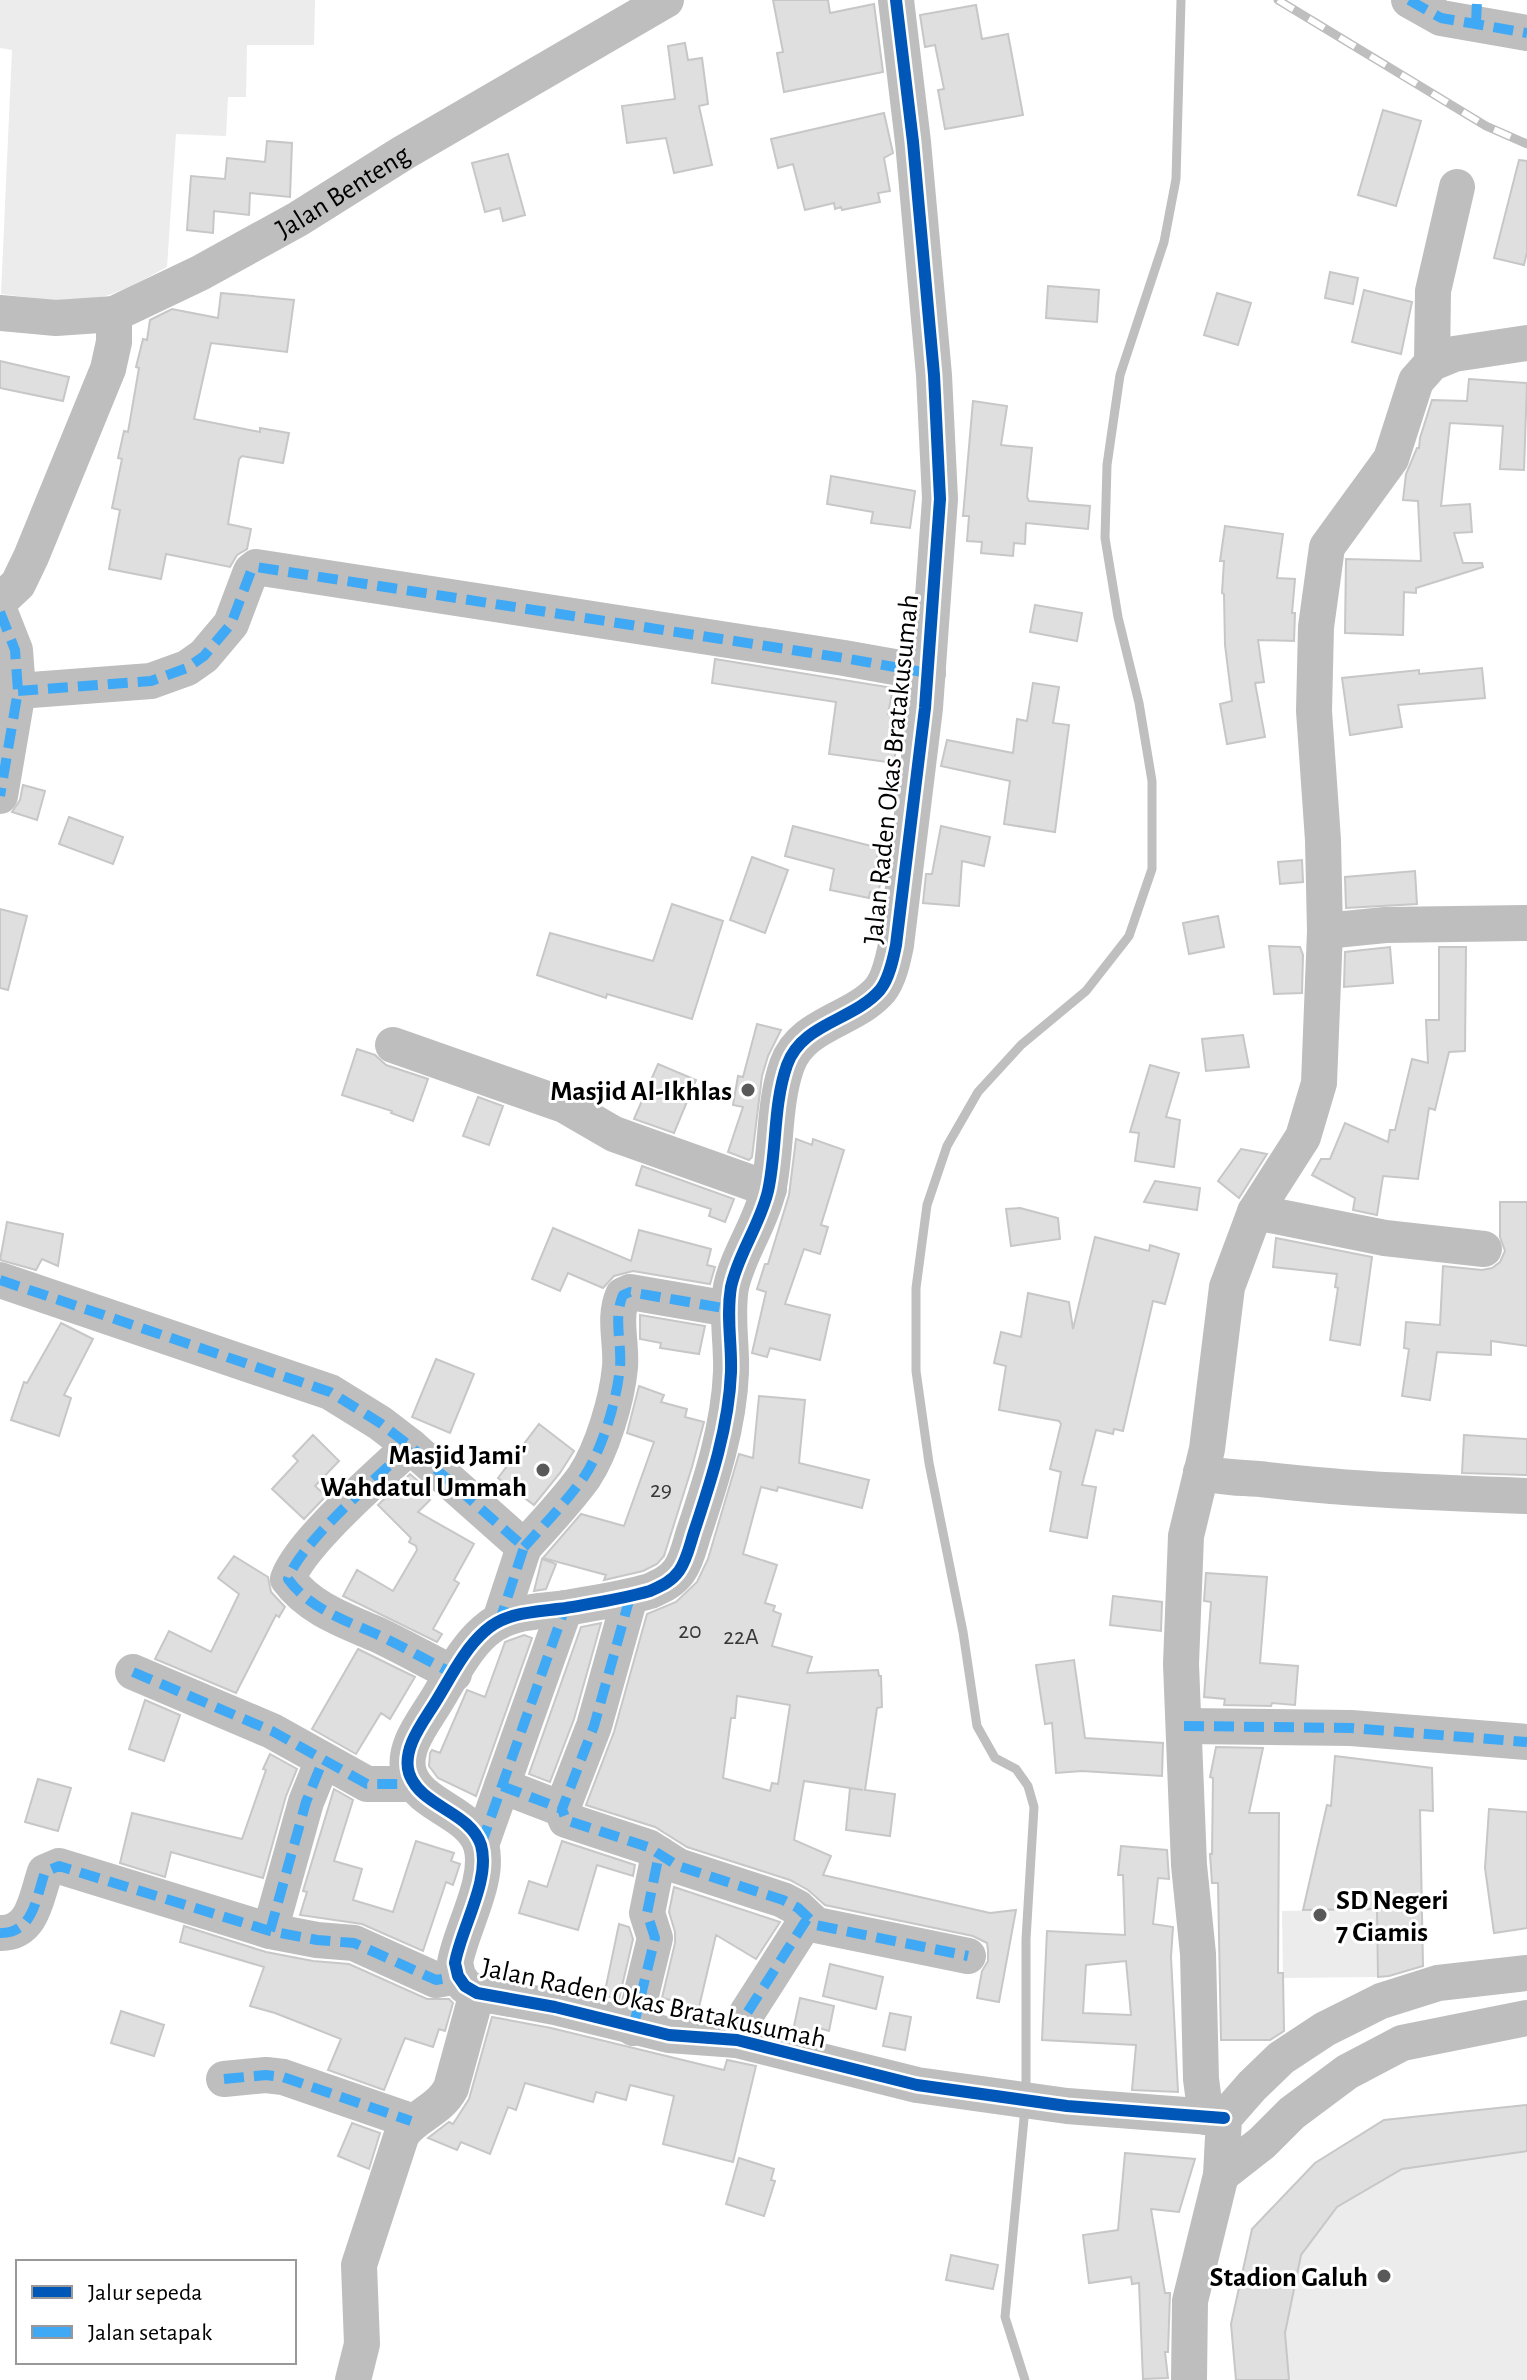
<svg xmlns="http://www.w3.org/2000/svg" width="1527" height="2380" font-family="'Alegreya Sans',sans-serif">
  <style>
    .green { fill: #ececec }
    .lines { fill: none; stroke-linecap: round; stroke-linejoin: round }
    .stream { stroke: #bfbfbf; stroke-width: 9 }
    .building { fill: #dfdfdf; stroke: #c7c7c7; stroke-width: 2; fill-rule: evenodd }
    .minor { stroke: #bebebe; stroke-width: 36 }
    .rail-casing { stroke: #bebebe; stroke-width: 9 }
    .rail { stroke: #fff; stroke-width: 6; stroke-dasharray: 18; stroke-linecap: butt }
    .quiet { stroke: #3fa9f5; stroke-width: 10; stroke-dasharray: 20 10; stroke-linecap: butt }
    .cycleway-casing { stroke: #fff; stroke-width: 17 }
    .cycleway { stroke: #0057b8; stroke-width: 12 }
    .poi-dot { fill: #595959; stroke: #fff; stroke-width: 3 }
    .labels { text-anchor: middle; stroke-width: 6; stroke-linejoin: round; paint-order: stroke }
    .number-label { font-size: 24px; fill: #383838 }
    .street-label { font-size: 28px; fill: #000; stroke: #fff }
    .poi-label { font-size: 28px; font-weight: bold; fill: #000; stroke: #fff; text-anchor: end }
  </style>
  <rect width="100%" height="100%" fill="#fff"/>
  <path class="green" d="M0,0h315l-1,45h-67l-1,52h-18l-2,39 -50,-2 -9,133c-23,12 -45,26 -70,31 -30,7 -66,-1 -96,-4l11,-244 -12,-2z
    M1377,1909l1,68 -95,1 -1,-67z
    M1527,2105v275h-291l-5,-56 21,-95 63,-66 69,-43z"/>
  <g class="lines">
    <path class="stream" d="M1026,2093v-154l8,-132 -6,-21 -12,-17 -21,-11 -18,-32 -14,-94 -34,-169 -13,-92v-83l11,-83 20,-59 31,-54 43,-47 65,-54 43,-55 23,-67v-88l-13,-78 -21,-86 -13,-79 2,-73 13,-90 44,-133 12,-63 5,-179
      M1025,2380l-20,-63 20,-209"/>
  </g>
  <path class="building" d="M773,0h55l2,13 44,-9 9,68 -99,20 -7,-39 6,-1z
    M976,5l6,34 26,-5 15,81 -78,14 -7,-39 6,-1 -9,-44 -10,2 -5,-32z
    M685,43l3,17 14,-2 6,46 -9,2 13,59 -38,8 -8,-35 -39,5 -5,-37 53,-7 -7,-53z
    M1383,110l38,11 -25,85 -38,-11z
    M884,113l9,40 -9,5 6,33 -12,2 2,9 -38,8 -1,-3 -6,2 -1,-6 -29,7 -12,-46 -15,4 -7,-29z
    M267,141l25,2 -2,54 -40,-4 -1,22 -35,-4 -1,22 -26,-3 4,-54 34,3 2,-21 38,4z
    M508,154l17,61 -22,6 -3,-13 -15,4 -13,-49z
    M1519,160l8,1v91l-3,13 -30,-7z
    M1330,272l28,6 -5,26 -28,-6z
    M1048,286l51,4 -2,32 -51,-4z
    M1364,290l48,12 -11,52 -49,-12z
    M221,293l73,7 -7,52 -76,-9 -17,76 66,13v-4l29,5 -6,30 -41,-7 -3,3 -11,65 23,5 -4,20 -10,6 -7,12 -64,-13 -5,25 -52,-10 11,-59 -8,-2 10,-49 -4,-1 6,-27 4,1 11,-64 -3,-1 7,-28 4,1 3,-20 22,-11 46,9z
    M1217,293l34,10 -13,42 -34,-10z
    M0,361l69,16 -6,24 -63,-13z
    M1469,379l58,4 -3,87 -24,-1 3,-43 -53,-3 -9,83 29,-2 2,28 -18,1 9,30h19l1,4 -67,21v5l-12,-1 -1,43 -58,-2 1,-74 75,2 -3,-60 -15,-1 3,-26 11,-26h2l1,-10 12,-38 35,1z
    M973,401l34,5 -6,39 31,3 -5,49 2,4 61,5 -2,23 -62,-6 -1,21 -11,-1 -1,13 -32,-3 1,-11 -15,-1 2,-25h-6z
    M831,476l84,15 -5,37 -39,-5 2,-11 -46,-8z
    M1225,526l58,8 -6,44 18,1 -3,34h3l-1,28 -36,-1 6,42 -9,1 10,54 -38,7 -7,-40 12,-3 -7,-56 -1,-51 -2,-1 2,-32h-4z
    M1035,605l47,8 -5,28 -47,-9z
    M715,659l178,29 -5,26 13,2 -7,47 -65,-9 7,-52 -124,-19z
    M1482,668l3,30 -87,7 4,22 -52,8 -8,-57 77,-8v4z
    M1033,683l26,4 -6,36 16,2 -14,107 -51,-8 6,-43 -69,-15 6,-26 66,13 4,-34 10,2z
    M23,785l22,6 -8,29 -25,-8 8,-12z
    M69,817l54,20 -10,27 -54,-20z
    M793,826l86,22 -5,22 9,2 -5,21 -8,-1 -1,6 -39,-8 4,-21 -49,-13z
    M941,826l49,11 -6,29 -22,-5 -3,45 -36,-3 3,-29h6z
    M752,857l36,13 -23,63 -35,-13z
    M1302,860l1,22 -23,2 -2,-22z
    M1415,871l2,33 -71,4 -1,-31z
    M672,904l51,17 -31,98 -85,-25 -1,4 -69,-23 13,-42 103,28z
    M0,909l27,7 -19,74 -8,-2z
    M1218,916l6,31 -35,7 -6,-31z
    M1269,946l31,1 3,8 -1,38 -28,1z
    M1390,947l3,36 -49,4 1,-35z
    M1439,947h27l-1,104 -16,1 -14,58 -6,-2 -11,71 -35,-3 -6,39 -24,-5 2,-12 -43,-23 9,-16h9l15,-36 43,19 2,-12h5l17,-71 16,4 -2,-43h13z
    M757,1024l24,6 -13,26 -6,20 -10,81 -3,3 -21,-8 15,-45 -10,-2 5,-29 5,1z
    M1243,1035l6,32 -43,4 -4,-32z
    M357,1049l18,6 11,10 42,14 -15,42 -22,-8 1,-2 -50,-16z
    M658,1064l38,16 -22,53 -40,-14z
    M1150,1065l29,8 -13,44 14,3 -6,47 -39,-6 4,-28 -9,-1z
    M478,1097l25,9 -14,39 -26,-9z
    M796,1139l16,6 1,-6 31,11 -23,75 7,2 -8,27 -16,-5 -19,55 45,11 -10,45 -50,-12 -3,9 -15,-4 14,-61 -9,-3 8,-25h3l21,-69z
    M1241,1149l26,5 -28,44 -21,-17z
    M642,1166l92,33 -9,23 -16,-6 2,-7 -75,-24z
    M1155,1181l45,7 -3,22 -53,-8z
    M1500,1202h27v144l-36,-5v14l-54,-3 -7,48 -28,-4 7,-47 -5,-1 2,-26 34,3 3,-59 39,4 10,-2 8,-6 5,-11 -5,-14z
    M1020,1208l38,10 2,21 -49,7 -5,-37z
    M7,1222l56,12 -5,32 -16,-7 -6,11 -36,-10z
    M553,1228l78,33 8,-31 72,19 -4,16 8,2 -5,17 -77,-13 -19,5 -11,12 -35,-15 -8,18 -28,-12z
    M1095,1237l54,14 1,-6 29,9 -14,50 -12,-3 -30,130 -9,-2 -1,5 -17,-4 -14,55 14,2 -9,51 -37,-7 11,-59 -11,-3 11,-45 -2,-3 -60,-11 7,-44 -12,-3 7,-31 20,5 7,-44 41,9 4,27z
    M1276,1238l96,19 -12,88 -30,-5 8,-52 -3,-1 2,-13 -64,-7z
    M640,1315l65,11 -6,28 -39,-6 1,-5 -21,-4z
    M61,1323l32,16 -29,56 7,3 -12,38 -48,-16 13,-38 3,1z
    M436,1359l38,15 -24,59 -38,-16z
    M639,1386l25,9 -3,7 26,7 -2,8 19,5 -12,45 -28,89 -7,8 -14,7 -39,9 2,-5 -63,-17 38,-44 43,12 30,-84 -27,-9z
    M759,1396l46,4 -6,63 70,17 -7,28 -84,-21 -1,4 -16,-4 -18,67 34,11 -12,38 10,3 -2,5 8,3 -9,32 40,11 -5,16 71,-3 1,6h2l1,31 -5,1 -12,82 30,4 -5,42 -44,-6 4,-42 13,2 -59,-9 -10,59 37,16 -8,19 167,38 26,-3 -17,92 -22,-4 5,-27 6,-10v-11l-1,-7 -14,-7 -148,-31 -17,-15 -18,-10 -103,-33 -32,-20 -69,-22 28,-73 33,-118 29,-12 21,-20 11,-23 31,-105 14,4zM737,1696l53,9 -12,79 -6,-1 -2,8 -47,-13 8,-60h4z
    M539,1424l35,27 -14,22 -26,32 -36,-27z
    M313,1435l26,26 -24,25 11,10 -22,23 -32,-30 26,-28 -5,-5z
    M1464,1435l63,4v36l-65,-2z
    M410,1474l18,16 -4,4 6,6 -12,12 56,32 -20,36 5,3 -26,46 9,5 -5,8 -94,-46 14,-26 36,21 24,-41 -1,-4 -7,-4 2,-4 -33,-33z
    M234,1556l34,21 3,15 14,15 -6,10 -3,-2 -40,78 -81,-34 14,-28 42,21 28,-58 -21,-16z
    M542,1559l14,5 -10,25 -12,2z
    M1206,1573l61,4 -7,86 38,3 -3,39 -23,-2 -1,3 -47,-1 1,-6 -21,-2 7,-95 -7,-1z
    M1113,1596l49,6 -1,29 -51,-6z
    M601,1623l-27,96 -24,63 -21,-8 52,-147z
    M524,1635l8,3 -56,158 -38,-18 -9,-12 1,-13 2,-3 8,3 27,-63 18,7 20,-55z
    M358,1649l57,28 -25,42 -9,-6 -25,41 -44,-25z
    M1074,1660l11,78 78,5 -1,33 -80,-5 -26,2 -4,-50 -7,1 -9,-59z
    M145,1700l35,15 -16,46 -35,-12z
    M1216,1747l47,1 -14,65h30l-1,160h5l1,58 -14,9h-49l-3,-157h-6l-2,-29h2l1,-76 -3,-1z
    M270,1754l27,15 -11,27 -23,82 -92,-26 -6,25 -45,-14 12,-50 110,26 24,-69 -3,-1z
    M1335,1756l97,12 1,43 -13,-1 3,156 -34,10 -11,1 -1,-68 -74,1 24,-105 4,1z
    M38,1779l33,9 -13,43 -33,-9z
    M334,1789l19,11 -19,61 28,8 -9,31 40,12 23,-71 38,12 -3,8 9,3 -7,21 -7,-3 -23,69 -61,-27 -62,-9 7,-23 -4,-1z
    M1489,1809l38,3v116l-33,5 -9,-65z
    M562,1841l73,24 -2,11 -36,-11 -19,65 -59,-17 10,-32 18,6z
    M1121,1846l46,4 2,29 -11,-1 -5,46 20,3 -2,30 7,135 -46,-2 4,-45 -94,-5 5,-109 78,4 -2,-60h-5zM1126,1961l5,54 -48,-2 3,-48z
    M674,1887l106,35 -24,37 -40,-24 -17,72 -37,-9 13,-55v-11l-6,-20z
    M619,1924l10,3 4,12 -14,60 -15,-3z
    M184,1926l82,26 47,9 36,3 78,35h22l4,4 -8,28 -6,-2 -6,18 -28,-9 -21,52 -56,-20 13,-31 -66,-26 -25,-7 14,-39 -84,-25z
    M830,1964l53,13 -7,32 -53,-13z
    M800,1998l34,8 -5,25 -13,-4 -2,9 -21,-5z
    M121,2011l43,14 -10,31 -43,-13z
    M890,2013l21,4 -6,33 -22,-4z
    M492,2017l59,11 173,42 3,-10 29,6 -23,96 -70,-18 11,-48 -44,-11 -4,15 -30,-8 -3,10 -68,-19 -9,27 -8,-3 -18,47 -29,-12 -4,8 -29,-12 21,-16 4,2 16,-25z
    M1527,2105v46l-125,18 -65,38 -36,48 -16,78 4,47h-53l-5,-56 21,-95 63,-66 69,-43z
    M352,2123l28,10 -11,36 -31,-13z
    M1125,2153l70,6 -16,53 -28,-3 14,84h5l-2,59h-3l3,26 -25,1 -4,-96 -7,1 -1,-7 -42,6 -6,-48 35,-5z
    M739,2158l35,11 -3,11 4,1 -11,35 -38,-12z
    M951,2255l47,10 -5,24 -47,-9z"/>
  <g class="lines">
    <g class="minor">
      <path d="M896,0l17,142 21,233 6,124 -15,209 -29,237c-3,15 -7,34 -16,45 -27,31 -78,33 -93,75 -14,40 -10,85 -19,126 -8,34 -30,63 -37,96 -5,29 1,57 0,85 -2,54 -20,109 -37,160 -4,12 -7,28 -15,39 -8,11 -18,15 -29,20 -28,8 -56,12 -84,17 -28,4 -59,3 -81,23 -22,19 -36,50 -52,75 -12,19 -31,44 -24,67 11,34 61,38 72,72 10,35 -20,83 -26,118l3,13 7,10 12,7 78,14 114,28 68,5 180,45 150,21 157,12"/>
      <path d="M1409,0l32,18 86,15"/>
      <path id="s1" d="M0,313l56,5 58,-4 86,-41 98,-54 105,-66 263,-153"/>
      <path d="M1432,363l1,-72 24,-104"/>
      <path d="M0,601l18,-17 13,-27 77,-188 6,-27v-28"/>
      <path d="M0,612l15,38 3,41 -18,105"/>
      <path d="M18,691l133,-10 36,-13 17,-12 27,-32 20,-53 5,-4 588,91 84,15"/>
      <path d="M1325,931l60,-6 142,-2"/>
      <path d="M393,1045l171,60 50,29 155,55"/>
      <path d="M1255,1212l130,26 99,11"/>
      <path d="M0,1280l330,112 50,31 30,23 114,101 -24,73"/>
      <path d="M410,1446c-30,29 -110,97 -122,133 21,29 56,41 88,55 26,12 52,27 78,40"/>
      <path d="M1201,1472c22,7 45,5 67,8 86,10 173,13 259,16"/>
      <path d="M524,1547c20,-22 42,-45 60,-70 18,-27 33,-77 36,-110 2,-24 -7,-49 3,-72l7,-3 99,17"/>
      <path d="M630,1597l-36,129 -32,83 4,11 82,27 30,19 105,34 15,8 18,17 152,31"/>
      <path d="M133,1672l139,59 95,53h47"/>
      <path d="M1184,1726l167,2 176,14"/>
      <path d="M502,1786l60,23"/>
      <path d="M481,1845l84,-237"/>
      <path d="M270,1931l36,-129 17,-42"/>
      <path d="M0,1933c33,1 36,-35 45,-61l14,-6 211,65 47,9 37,3 82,37 22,-4"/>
      <path d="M633,2028l22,-90 -8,-25 12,-59"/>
      <path d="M737,2040l10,-27 60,-94"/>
      <path d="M224,2079l42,-4 17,2 128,44"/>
      <path d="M1206,2117l-5,-38 -3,-125 -9,-89 -8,-201 5,-128 21,-87 20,-162 28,-75 48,-75 16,-54 6,-152 -2,-91 -9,-129 2,-84 11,-80 64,-88 25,-78 16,-18 22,-9 73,-11"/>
      <path d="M1221,2175l41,-32 30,-30 55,-41 55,-29 125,-25"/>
      <path d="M353,2380l9,-36 -3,-79 43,-131c14,-19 38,-24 49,-46l26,-95"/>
      <path d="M1189,2380l1,-79 31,-126 3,-57 28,-32 29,-28 44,-29 56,-28 57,-18 89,-10"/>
    </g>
    <defs>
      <path id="rail" d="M1278,0l208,126 41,18"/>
    </defs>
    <use href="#rail" class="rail-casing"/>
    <use href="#rail" class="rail"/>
    <path class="quiet" d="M1409,0l32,18 86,15
      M1476,24l1,-24
      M0,612l15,38 3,41 -18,105
      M18,691l133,-10 36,-13 17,-12 27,-32 20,-53 5,-4 588,91 84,15
      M0,1280l330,112 50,31 30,23 114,101 -24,73
      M410,1446c-30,29 -110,97 -122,133 21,29 56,41 88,55 26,12 52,27 78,40
      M524,1547c20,-22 42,-45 60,-70 18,-27 33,-77 36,-110 2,-24 -7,-49 3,-72l7,-3 99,17
      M630,1597l-36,129 -32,83 4,11 82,27 30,19 105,34 15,8 18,17 152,31
      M133,1672l139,59 95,53h47
      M1184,1726l167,2 176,14
      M502,1786l60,23
      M481,1845l84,-237
      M270,1931l36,-129 17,-42
      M0,1933c33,1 36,-35 45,-61l14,-6 211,65 47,9 37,3 82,37 22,-4
      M633,2028l22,-90 -8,-25 12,-59
      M737,2040l10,-27 60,-94
      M224,2079l42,-4 17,2 128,44"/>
    <defs>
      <path id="cycleway" d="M896,0l17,142 21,233 6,124 -15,209 -29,237c-3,15 -7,34 -16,45 -27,31 -78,33 -93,75 -14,40 -10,85 -19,126 -8,34 -30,63 -37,96 -5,29 1,57 0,85 -2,54 -20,109 -37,160 -4,12 -7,28 -15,39 -8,11 -18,15 -29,20 -28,8 -56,12 -84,17 -28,4 -59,3 -81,23 -22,19 -36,50 -52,75 -12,19 -31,44 -24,67 11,34 61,38 72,72 10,35 -20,83 -26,118l3,13 7,10 12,7 78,14 114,28 68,5 180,45 150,21 157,12"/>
    </defs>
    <use href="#cycleway" class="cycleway-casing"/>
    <use href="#cycleway" class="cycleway"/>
  </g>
  <g class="poi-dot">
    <circle cx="748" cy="1090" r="8"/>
    <circle cx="543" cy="1470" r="8"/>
    <circle cx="1320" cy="1915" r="8"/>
    <circle cx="1384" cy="2276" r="8"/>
  </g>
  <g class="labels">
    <g class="number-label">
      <text x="661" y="1497">29</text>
      <text x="690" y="1638">20</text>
      <text x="741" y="1644">22A</text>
    </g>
    <g class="street-label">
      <text dy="10" stroke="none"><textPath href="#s1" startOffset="374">Jalan Benteng</textPath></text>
      <text transform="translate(890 769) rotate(-84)" y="10">Jalan Raden Okas Bratakusumah</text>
      <text transform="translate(654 2002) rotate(12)" y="10">Jalan Raden Okas Bratakusumah</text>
    </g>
    <g class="poi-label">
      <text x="732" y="1100">Masjid Al-Ikhlas</text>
      <text x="527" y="1464">Masjid Jami'<tspan x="527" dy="32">Wahdatul Ummah</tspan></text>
      <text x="1336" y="1909" text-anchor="start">SD Negeri<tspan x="1336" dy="32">7 Ciamis</tspan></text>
      <text x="1368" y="2286">Stadion Galuh</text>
    </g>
  </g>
  <rect x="16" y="2260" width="280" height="104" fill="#ffffff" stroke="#999999" stroke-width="2"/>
  <rect x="32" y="2286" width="40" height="12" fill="#0057b8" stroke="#999999" stroke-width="2"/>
  <text x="88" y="2300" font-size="24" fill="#000000">Jalur sepeda</text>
  <rect x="32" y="2326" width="40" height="12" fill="#3fa9f5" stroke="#999999" stroke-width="2"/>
  <text x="88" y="2340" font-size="24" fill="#000000">Jalan setapak</text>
</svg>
